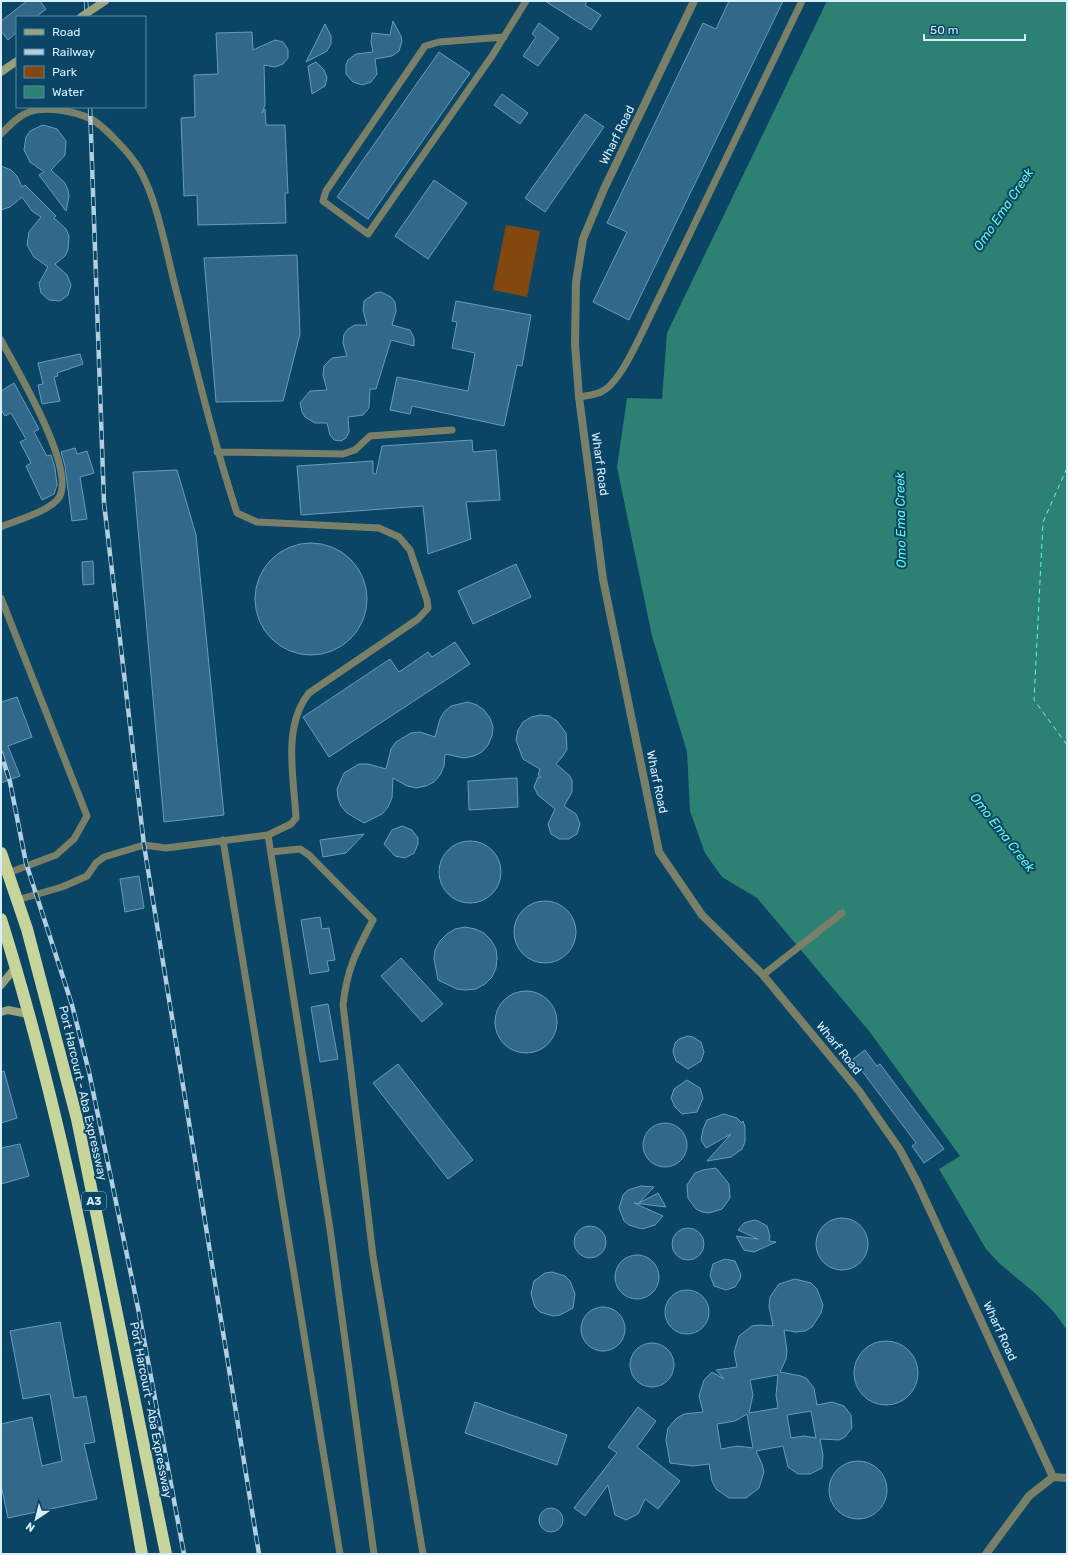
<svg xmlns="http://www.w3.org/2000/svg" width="1068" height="1555" font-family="Rubik,sans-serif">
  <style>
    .green { fill: #83480e }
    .water { fill: #2d8172 }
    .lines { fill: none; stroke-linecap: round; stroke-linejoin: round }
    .ferry { stroke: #62fbdf; stroke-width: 1; stroke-dasharray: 5 4; stroke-linecap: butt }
    .building { fill: #32688a; stroke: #669cc0; fill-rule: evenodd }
    .lane { stroke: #7a8068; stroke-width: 7 }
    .street { stroke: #7a8068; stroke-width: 8 }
    .secondary { stroke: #99a27d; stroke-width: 8 }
    .highway { stroke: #c7d59b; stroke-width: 12 }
    .rail-casing { stroke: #b2cee1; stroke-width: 4.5 }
    .rail { stroke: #0a4565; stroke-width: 3; stroke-dasharray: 9; stroke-linecap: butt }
    .secondary-bridge { stroke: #99a27d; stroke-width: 8 }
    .labels { text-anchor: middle; stroke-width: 4; stroke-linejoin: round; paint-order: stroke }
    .shield { fill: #0a4565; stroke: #9abbcf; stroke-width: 1 }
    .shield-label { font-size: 11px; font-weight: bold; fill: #d8edfd }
    .street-label { font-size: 12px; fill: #d8edfd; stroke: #0a4565 }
    .water-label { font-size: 13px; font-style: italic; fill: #62fbdf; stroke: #0a4565 }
  </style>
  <rect width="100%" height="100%" fill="#0a4565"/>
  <path class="green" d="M506,225l34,6 -13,66 -34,-7z"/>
  <path class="water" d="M827,1h240v1329l-14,-19 -17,-17 -36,-30 -14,-15 -47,-80 21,-13 -91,-125 -112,-133 -35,-21 -17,-24 -15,-42 -3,-59 -35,-116 -35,-169 10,-69 35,1 5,-66z"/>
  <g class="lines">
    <path class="ferry" d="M1067,468l-24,54 -9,178 33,45"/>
  </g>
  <path class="building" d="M27,1h13l6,8 -10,8h-19v15l-9,8 -7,-9v-10z
    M545,1h42l-2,4 16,10 -10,15z
    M729,1h54l-154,319 -36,-18 34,-70 -20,-9 96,-200 13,6z
    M393,21l8,15 1,5 -3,10 -7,5 -17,3 2,15 -6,8 -9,3 -9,-3 -7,-8v-9l2,-5 8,-6 17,-2 -2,-10 1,-9 18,2z
    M539,23l20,15 -21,28 -15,-10 13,-19 -4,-3z
    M325,24l6,12v8l-4,7 -21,11z
    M252,32l1,18 22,-10 8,2 5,7v9l-5,6 -8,3 -11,-2 1,40 -3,8 3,-4 1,16h19l3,68h-3l1,30 -88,2 -1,-30 -13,1 -3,-78 14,-1 -1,-42 24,-1 -2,-41z
    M439,52l31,21 -102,146 -31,-22z
    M316,62l8,8 3,8 -2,8 -13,8 -4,-28z
    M502,94l26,19 -8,11 -26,-19z
    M585,114l19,13 -59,85 -20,-14z
    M43,125l14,4 9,12 -1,14 -14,15 14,13 3,7 1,7 -3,14 -27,-36 5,-3 -14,-10 -6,-12 2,-13 4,-6z
    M1,166l10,4 6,6 5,11 3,-2 31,31 -2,2 12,11 3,7 -1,14 -3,6 -10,8 12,11 4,10 -3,10 -8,6 -11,-1 -8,-7 -2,-10 9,-16 -14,-10 -7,-12 2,-13 12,-15 -9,-6 -10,-14 -12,10 -9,3z
    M434,180l33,23 -39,56 -33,-23z
    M297,255l3,79 -17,67 -67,1 -12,-144z
    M381,292l10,5 4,5 1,9 -4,14 18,5 4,8v8l-23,-6 -15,49h-6l-1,19 -6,7 -15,2 1,15 -3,6 -5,3 -7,-1 -4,-5 -3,-12h-12l-10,-6 -3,-5 -2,-9 10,-12 17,-1 -4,-15 1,-9 8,-8 15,-2 -4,-13 1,-9 4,-5 7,-4h12l-4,-15 1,-9 11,-8z
    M456,301l75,14 -9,51 -5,-1 -13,61 -92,-20 -2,8 -20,-4 7,-33 71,14 7,-38 -23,-5 5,-26 -5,-1z
    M80,354l3,10 -26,9 1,3 -4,1 6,24 -18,3 -4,-19 5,-1 -5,-21z
    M14,383l25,46 -5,3 13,24 4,-1 4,13 2,17 -3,9 -12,6 -16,-34 5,-3 -11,-21 6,-3 -15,-26 -6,3 -4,-6v-19z
    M472,440l1,12 23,-2 4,50 -34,2 5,37 -43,15 -5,-48 -122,9 -4,-49 76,-5v13h3l6,-28z
    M75,448l2,6 10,-3 7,22 -14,4 7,42 -15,2 -7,-55 -4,-14z
    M177,470l19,65 28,280 -60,7 -31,-350z
    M255 599a56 56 0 1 1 112 0a56 56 0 1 1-112 0Z
    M93,561l1,23 -11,1 -1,-23z
    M516,564l15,33 -58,27 -15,-33z
    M455,642l15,22 -141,93 -26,-40 87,-58 9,13 29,-20 4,5z
    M17,697l15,40 -24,9 12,30 -19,7v-81z
    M468,702l9,3 7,5 6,8 3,9 -1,9 -4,9 -6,7 -8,4 -10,2 -19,-4 -1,12 -4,9 -6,7 -8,4 -10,2 -9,-2 -14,-8 -1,20 -4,9 -6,7 -18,9 -17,-10 -6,-7 -3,-8 -1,-9 7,-16 15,-9h9l18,5 5,-20 5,-7 15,-9 9,-1 15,5 5,-18 4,-7 7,-6z
    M540,715l9,1 8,5 9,12 1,16 -4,7 -7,8 13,11 3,5v12l-8,14 12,8 4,10 -3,10 -8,5h-10l-8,-5 -3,-10 7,-15 -17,-14 -4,-8 4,-10h3l-3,-2 2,-6 -17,-10 -7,-19 2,-10 5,-8 8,-5z
    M517,778l1,29 -49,3 -1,-29z
    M402,826l10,4 6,8v6l-4,9 -9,5 -10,-2 -11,-12 8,-14z
    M364,834l-18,19 -23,4 -3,-17z
    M439 872a31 31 0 1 1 62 0a31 31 0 1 1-62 0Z
    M139,876l5,32 -19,4 -5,-33z
    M514 932a31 31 0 1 1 62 0a31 31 0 1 1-62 0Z
    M320,917l2,12 7,-1 6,32 -8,1 2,10 -19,3 -9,-54z
    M465,927l10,2 9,4 7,7 5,9 1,9 -1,10 -4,9 -7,7 -9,5 -10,1 -9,-1 -19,-9 -4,-21 1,-9 5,-9 7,-7 8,-5z
    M401,958l42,46 -21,18 -41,-46z
    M495 1022a31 31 0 1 1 62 0a31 31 0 1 1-62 0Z
    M328,1004l10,55 -18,3 -9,-55z
    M688,1036l5,1 8,5 3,10 -3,9 -13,8 -12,-8 -3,-9 2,-9 4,-4z
    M865,1050l12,16 3,-2 64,85 -20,14 -12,-17 4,-3 -63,-84z
    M398,1064l75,96 -25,19 -75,-96z
    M4,1071l13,47 -16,5v-51z
    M687,1080l13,8 3,10 -6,14 -15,2 -7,-7 -4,-9 3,-9z
    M724,1114l13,4 5,5 1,-2 2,6v15l-3,7 -11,8 -24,4 24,-27 -25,14 -5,-8 2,-11 4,-9z
    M643 1145a22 22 0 1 1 44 0a22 22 0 1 1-44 0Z
    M20,1144l9,32 -28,8v-36z
    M716,1168l13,16 1,14 -8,11 -13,4 -7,-1 -6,-3 -8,-11 -1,-13 8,-12 8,-3z
    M641,1186l13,1 -15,16 19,-10 8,14 -32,-4 29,13 -8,9 -13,4 -13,-4 -5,-4 -5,-13 4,-13 5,-5z
    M816 1244a26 26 0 1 1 52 0a26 26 0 1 1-52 0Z
    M754,1220l4,1 9,5 3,10 -1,5 7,1 -22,10 -10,-2 -8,-14 22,3 -20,-9 6,-7z
    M574 1242a16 16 0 1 1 32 0a16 16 0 1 1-32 0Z
    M672 1244a16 16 0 1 1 32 0a16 16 0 1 1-32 0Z
    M615 1277a22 22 0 1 1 44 0a22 22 0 1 1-44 0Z
    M725,1259l10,2 6,14 -1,4 -5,8 -9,3 -12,-4 -4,-11 3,-11z
    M552,1272l13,4 5,5 5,13 -2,14 -13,7 -7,1 -13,-4 -5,-5 -4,-13 3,-13 11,-8z
    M795,1279l16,4 6,6 6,16 -2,8 -9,14 -7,4 -9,1 -12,-2 3,21 -1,8 -6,13 21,4 5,2 8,10 3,17 15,-3 12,4 7,9 1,13 -7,9 -6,3 -19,-1 3,16 -1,13 -12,6h-12l-10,-7 -5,-21 -27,5 6,13 2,8 -5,16 -13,10h-17l-13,-9 -4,-8 -3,-17 -16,2 -23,-3 -4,-23 2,-12 9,-10 7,-4 19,-2 -4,-16 5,-16 8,-8 12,7 -8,-9 21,-3 -3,-15 5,-16 13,-10 8,-1 13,1 -4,-20 1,-9 9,-13zM778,1375l-2,20 2,13 -29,5 4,-18 -3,-15zM811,1411l5,27 -12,-2 -13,2 -4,-23zM747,1414l6,34 -16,-2 -16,3 -4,-25 18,-3z
    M665 1312a22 22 0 1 1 44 0a22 22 0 1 1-44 0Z
    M581 1329a22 22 0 1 1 44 0a22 22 0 1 1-44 0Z
    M60,1322l14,76 12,-2 9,46 -11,2 13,55 -89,19 -7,-33v-61l31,-7 10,49 20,-5 -12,-67 -27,5 -13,-68z
    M854 1373a32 32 0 1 1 64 0a32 32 0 1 1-64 0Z
    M630 1365a22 22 0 1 1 44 0a22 22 0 1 1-44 0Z
    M475,1402l92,33 -10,30 -92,-32z
    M638,1407l18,14 -19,26 43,34 -22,28 -13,-10 -7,15 -12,6 -11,-5 -7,-30 -23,31 -11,-8 43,-55 -9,-6z
    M829 1490a29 29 0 1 1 58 0a29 29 0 1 1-58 0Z
    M539 1520a12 12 0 1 1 24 0a12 12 0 1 1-24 0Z"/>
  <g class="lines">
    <path class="lane" d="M504,37l-65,5 -14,4 -99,145 -3,10 45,33 124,-178 34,-55
      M1,134c8,-8 17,-18 28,-22 17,-6 46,-1 62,7 12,6 38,34 45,45 19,27 30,85 38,118 20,77 38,155 63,231l20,9 122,6 20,9 11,13 17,50 1,8 -10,11 -109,74c-27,34 -15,84 -13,125l-5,6 -23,11 -102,13 -22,-3 -40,12 -8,6 -9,13 -25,11 -45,13
      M1,340c14,27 78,132 57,159 -11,13 -41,21 -57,28
      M579,397c7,-1 15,-2 22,-5 16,-7 30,-38 38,-53l163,-338
      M217,452l126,2 12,-4 15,-14 82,-6
      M1,598l86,218 -13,23 -18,16 -48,18
      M268,835l62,394 44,325
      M223,840l117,714
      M271,852l29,-3 9,6 64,65c-17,32 -26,49 -30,85l30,251 50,298
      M763,975l79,-62"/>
    <path class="street" d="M694,1l-90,188 -21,50 -7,43 -1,62 4,53 24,182 56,273 43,63 61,60 96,116 41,59 17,32 136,295
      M1053,1477l14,1
      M986,1554l43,-58 24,-19"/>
    <path class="secondary" d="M1,72l16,-11
      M1,985l15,-18
      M1,1012l7,-2 20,4"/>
    <path class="highway" d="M1,853l26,76 50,190 89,435
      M1,919c65,207 103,422 141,635"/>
    <defs>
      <path id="rail" d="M86,1l1,16
        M90,107l14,396 40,342 115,709
        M1,753l9,29 16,81 46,142 17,67 50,241 45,241"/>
    </defs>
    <use href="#rail" class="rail-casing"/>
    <use href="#rail" class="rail"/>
    <path class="secondary-bridge" d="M81,17l24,-16"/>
  </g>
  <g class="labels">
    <rect class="shield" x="82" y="1192" width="24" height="18" rx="3"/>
    <g class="shield-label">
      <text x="94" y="1205">A3</text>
    </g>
    <g class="street-label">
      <text transform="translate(617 135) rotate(-64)" y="4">Wharf Road</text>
      <text transform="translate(600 464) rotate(82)" y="4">Wharf Road</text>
      <text transform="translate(657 782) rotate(78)" y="4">Wharf Road</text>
      <text transform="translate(839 1048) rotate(51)" y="4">Wharf Road</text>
      <text transform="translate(83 1093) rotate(77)" y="4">Port Harcourt - Aba Expressway</text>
      <text transform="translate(1000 1331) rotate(65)" y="4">Wharf Road</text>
      <text transform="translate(151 1410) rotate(79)" y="4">Port Harcourt - Aba Expressway</text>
    </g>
    <g class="water-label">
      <text transform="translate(1003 209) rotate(-56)" y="5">Omo Ema Creek</text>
      <text transform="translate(900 520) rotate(-91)" y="5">Omo Ema Creek</text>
      <text transform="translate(1003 832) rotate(52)" y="5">Omo Ema Creek</text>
    </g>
  </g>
  <rect width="1068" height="1555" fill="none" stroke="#d8edfd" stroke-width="4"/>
  <rect x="16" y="16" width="130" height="92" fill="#0a4565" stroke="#5c88a2"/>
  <rect x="24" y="29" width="20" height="6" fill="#99a27d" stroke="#5c88a2"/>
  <text x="52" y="36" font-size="12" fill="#d8edfd">Road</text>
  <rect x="24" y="49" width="20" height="6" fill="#b2cee1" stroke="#5c88a2"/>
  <text x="52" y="56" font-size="12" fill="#d8edfd">Railway</text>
  <rect x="24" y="66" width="20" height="12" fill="#83480e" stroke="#5c88a2"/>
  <text x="52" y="76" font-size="12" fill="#d8edfd">Park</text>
  <rect x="24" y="86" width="20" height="12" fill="#2d8172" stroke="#5c88a2"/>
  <text x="52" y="96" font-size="12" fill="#d8edfd">Water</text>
  <g transform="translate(36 1519) rotate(215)" stroke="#0a4565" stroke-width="3" paint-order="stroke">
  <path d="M0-3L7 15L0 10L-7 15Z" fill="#d8edfd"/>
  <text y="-6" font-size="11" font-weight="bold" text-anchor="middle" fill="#d8edfd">N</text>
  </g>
  <path d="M924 34v6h101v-6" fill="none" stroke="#d8edfd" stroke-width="2"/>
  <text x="930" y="34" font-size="12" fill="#d8edfd" stroke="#0a4565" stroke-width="3" paint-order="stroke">50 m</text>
</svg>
